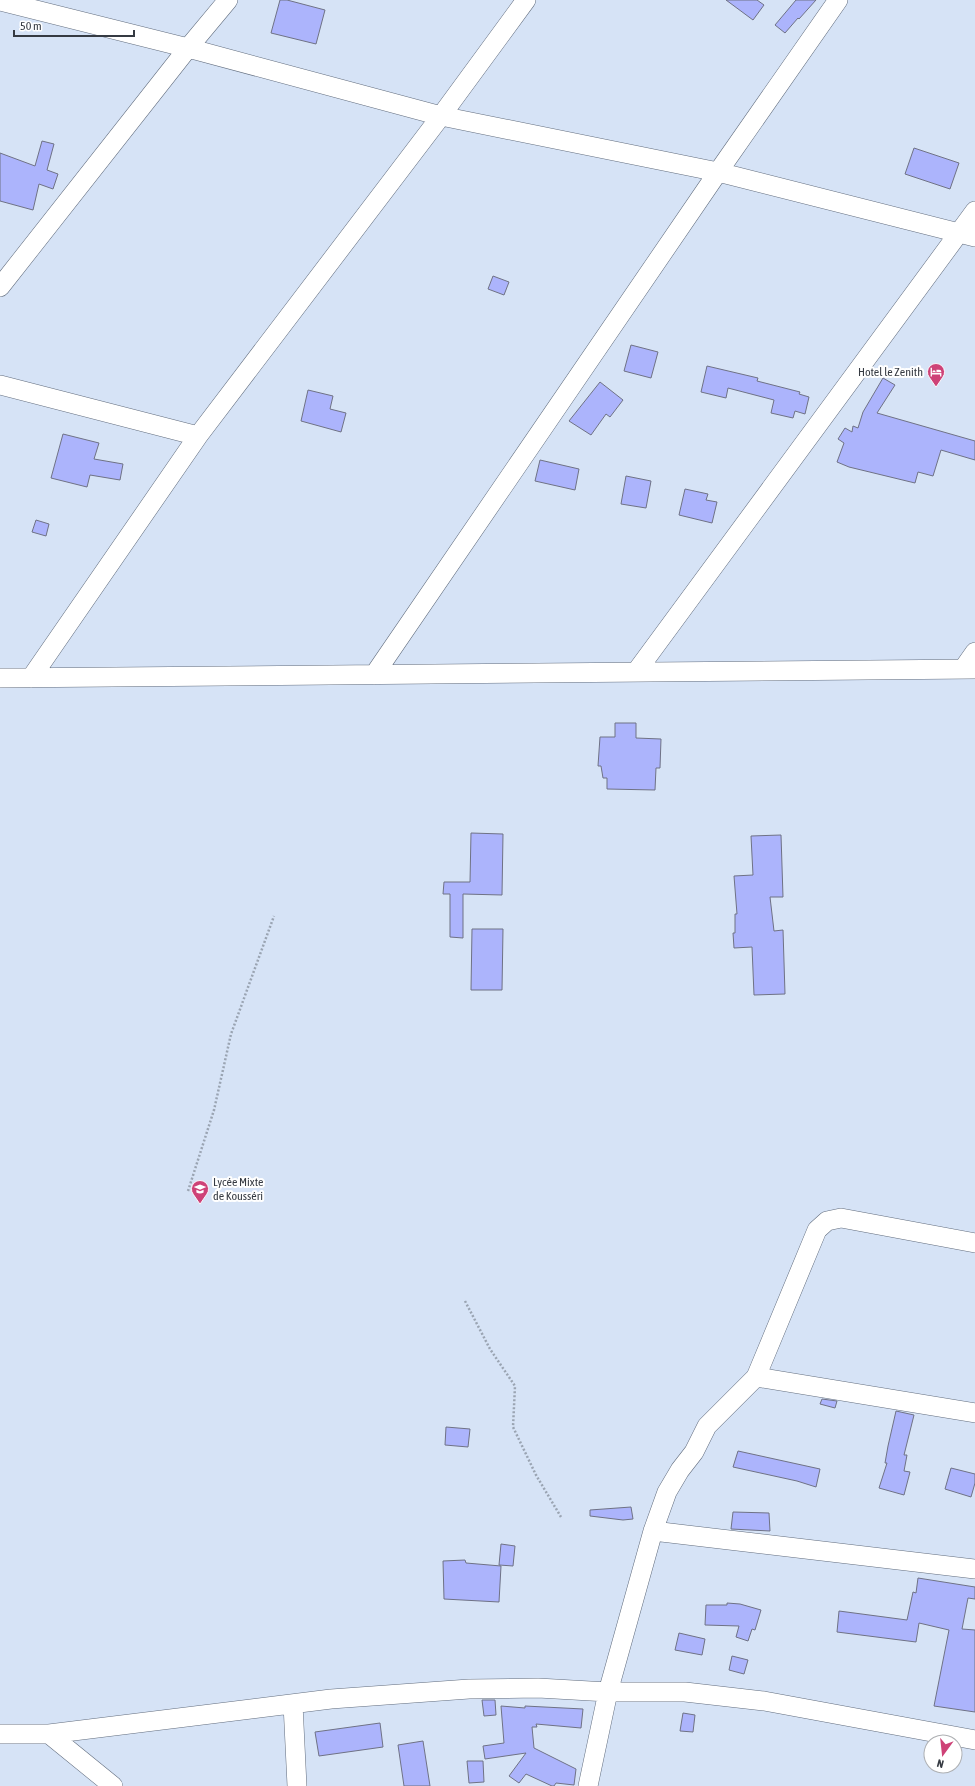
<svg xmlns="http://www.w3.org/2000/svg" width="975" height="1786" font-family="'Asap Condensed',sans-serif">
  <style>
    .building { fill: #acb4fc; stroke: #6f7285 }
    .lines { fill: none; stroke-linecap: round; stroke-linejoin: round }
    .minor-casing { stroke: #626d7e; stroke-width: 20 }
    .path { stroke: #9aa4b2; stroke-width: 2.5; stroke-dasharray: 2 2; stroke-linecap: butt }
    .minor { stroke: #fff; stroke-width: 19 }
    .labels { text-anchor: middle; stroke-width: 4; stroke-linejoin: round; paint-order: stroke }
    .poi-label { font-size: 12px; fill: #353a42; stroke: #fff; text-anchor: end }
  </style>
  <rect width="100%" height="100%" fill="#d6e3f6"/>
  <path class="building" d="M280,0h7l38,10 -9,34 -45,-11z
    M726,0h31l7,5 -11,15z
    M796,0h20l-17,19 -1,-1 -13,15 -10,-8z
    M42,141l12,3 -7,26 11,4 -5,15 -14,-5 -6,26 -33,-9v-48l35,13z
    M914,148l45,15 -9,26 -45,-15z
    M493,276l16,6 -5,13 -16,-6z
    M631,345l27,7 -7,26 -27,-7z
    M707,366l51,12 -1,3 43,11 -1,2 10,3 -4,17 -10,-3 -2,7 -22,-5 3,-13 -46,-12 -2,10 -25,-6z
    M883,378l12,7 -18,28 98,28v19l-34,-10 -8,26 -15,-4 -3,11 -66,-16 -12,-5 7,-19 -6,-4 7,-11 7,4 1,-6 5,2 5,-16z
    M600,382l23,18 -13,17 -4,-3 -15,21 -22,-14z
    M308,390l25,6 -3,13 16,4 -5,19 -40,-11z
    M63,434l36,9 -5,16 29,5 -3,16 -30,-5 -3,12 -36,-9z
    M540,460l39,9 -4,21 -40,-9z
    M626,476l25,5 -5,27 -25,-4z
    M685,489l23,5 -2,6 11,2 -5,21 -33,-8z
    M36,520l13,4 -3,12 -14,-4z
    M615,723h21v15l25,1 -1,29h-4l-1,22 -48,-1v-11h-4l-2,-12h-3l2,-29h15z
    M471,833l32,1 -1,61 -39,-1v44l-13,-1v-43h-7l1,-12h26z
    M781,835l2,62h-13l4,34 9,-1 2,64 -31,1 -2,-48 -18,1 -1,-15h2v-19h2l-3,-38 19,-1 -2,-39z
    M472,929h31l-1,61h-31z
    M822,1399l15,2 -2,7 -15,-4z
    M896,1411l18,4 -10,40h3l-3,16 6,1 -6,23 -25,-7 8,-25h-2l3,-17z
    M446,1427l24,2 -2,18 -23,-2z
    M738,1451l82,18 -4,18 -19,-6 -64,-14z
    M951,1468l24,6v9l-4,14 -26,-8z
    M631,1507l2,12 -10,1 -33,-4v-6z
    M733,1512l36,1 1,18 -39,-2z
    M501,1544l14,2 -2,20 -14,-1z
    M465,1560l1,3 35,3 -2,36 -55,-3 -1,-38z
    M918,1578l57,9v12l-7,-1 -6,31 13,1v82l-41,-6 15,-76 -30,-7 -3,19 -79,-10 2,-21 68,9 6,-28 3,1z
    M727,1603l13,1 21,6 -6,20 -3,-1 -4,12 -12,-4 3,-11 -34,-1 1,-20h21z
    M679,1633l26,6 -3,16 -27,-5z
    M732,1656l16,4 -4,14 -15,-4z
    M482,1700h13l1,15 -12,1z
    M501,1706l24,2v-2l58,3 -2,19 -45,-4 1,3h-5l2,21 42,21 -2,16 -18,-2 -2,3h-2l-26,-12 -7,9 -10,-7 17,-23 -41,6 -2,-13 21,-3z
    M683,1713l12,2 -2,17 -13,-1z
    M380,1723l3,24 -64,9 -4,-24z
    M423,1741l7,45h-26l-6,-41z
    M467,1761h16l1,21 -15,1z"/>
  <g class="lines">
    <defs>
      <path id="minor" d="M0,1l188,47 253,68 277,56 257,65
        M0,287l188,-239 40,-48
        M0,385l198,51
        M963,669l12,-17
        M636,672l339,-461
        M374,675l344,-503 120,-172
        M0,678l975,-9
        M31,678l167,-242 243,-320 85,-116
        M756,1377l219,36
        M653,1531l322,38
        M293,1704l4,82
        M0,1734h49l282,-35 138,-10 69,-1 70,4h77l79,9 211,39
        M49,1734l64,52
        M588,1786l20,-94 45,-161 14,-39 13,-22 14,-18 13,-26 49,-49 61,-147 10,-9 14,-3 134,25"/>
    </defs>
    <use href="#minor" class="minor-casing"/>
    <path class="path" d="M188,1191l26,-81 17,-76 43,-118
      M465,1301l25,48 25,37 -2,41 23,48 25,42"/>
    <use href="#minor" class="minor"/>
  </g>
  <defs>
    <symbol id="hotel-pin" viewBox="-11 -11 22 30"><path d="M0 17L-7.5 6A9.5 9.5 0 1 1 7.5 6Z" fill="#ce4277" stroke="#fff"/><path d="M-6-4.5h1.5V1H6V5H4.5V3h-9V5H-6ZM-4 0a1.8 1.8 0 1 1 3.6 0ZM.5 0V-2.5h3Q6-2.5 6 0Z" fill="#fff"/></symbol>
    <symbol id="school-pin" viewBox="-11 -11 22 30"><path d="M0 17L-7.5 6A9.5 9.5 0 1 1 7.5 6Z" fill="#ce4277" stroke="#fff"/><path d="M0-5L7-2L0 1L-7-2ZM-4 1L0 2.5L4 1V4Q0 6-4 4Z" fill="#fff"/></symbol>
  </defs>
  <g fill-rule="evenodd">
    <use href="#hotel-pin" x="926" y="362" width="20" height="27"/>
    <use href="#school-pin" x="190" y="1179" width="20" height="27"/>
  </g>
  <g class="labels">
    <g class="poi-label">
      <text x="923" y="376">Hotel le Zenith</text>
      <text x="213" y="1186" text-anchor="start">Lycée Mixte<tspan x="213" dy="14">de Kousséri</tspan></text>
    </g>
  </g>
  <g transform="translate(943 1754) rotate(195)"><circle r="19" fill="#ffffff" stroke="#aeb0b3"/>
  <path d="M0-3L7 15L0 10L-7 15Z" fill="#ce4277"/>
  <text y="-6" font-size="11" font-weight="bold" text-anchor="middle" fill="#353a42">N</text>
  </g>
  <path d="M14 30v6h120v-6" fill="none" stroke="#353a42" stroke-width="2"/>
  <text x="20" y="30" font-size="12" fill="#353a42" stroke="#ffffff" stroke-width="3" paint-order="stroke">50 m</text>
</svg>
